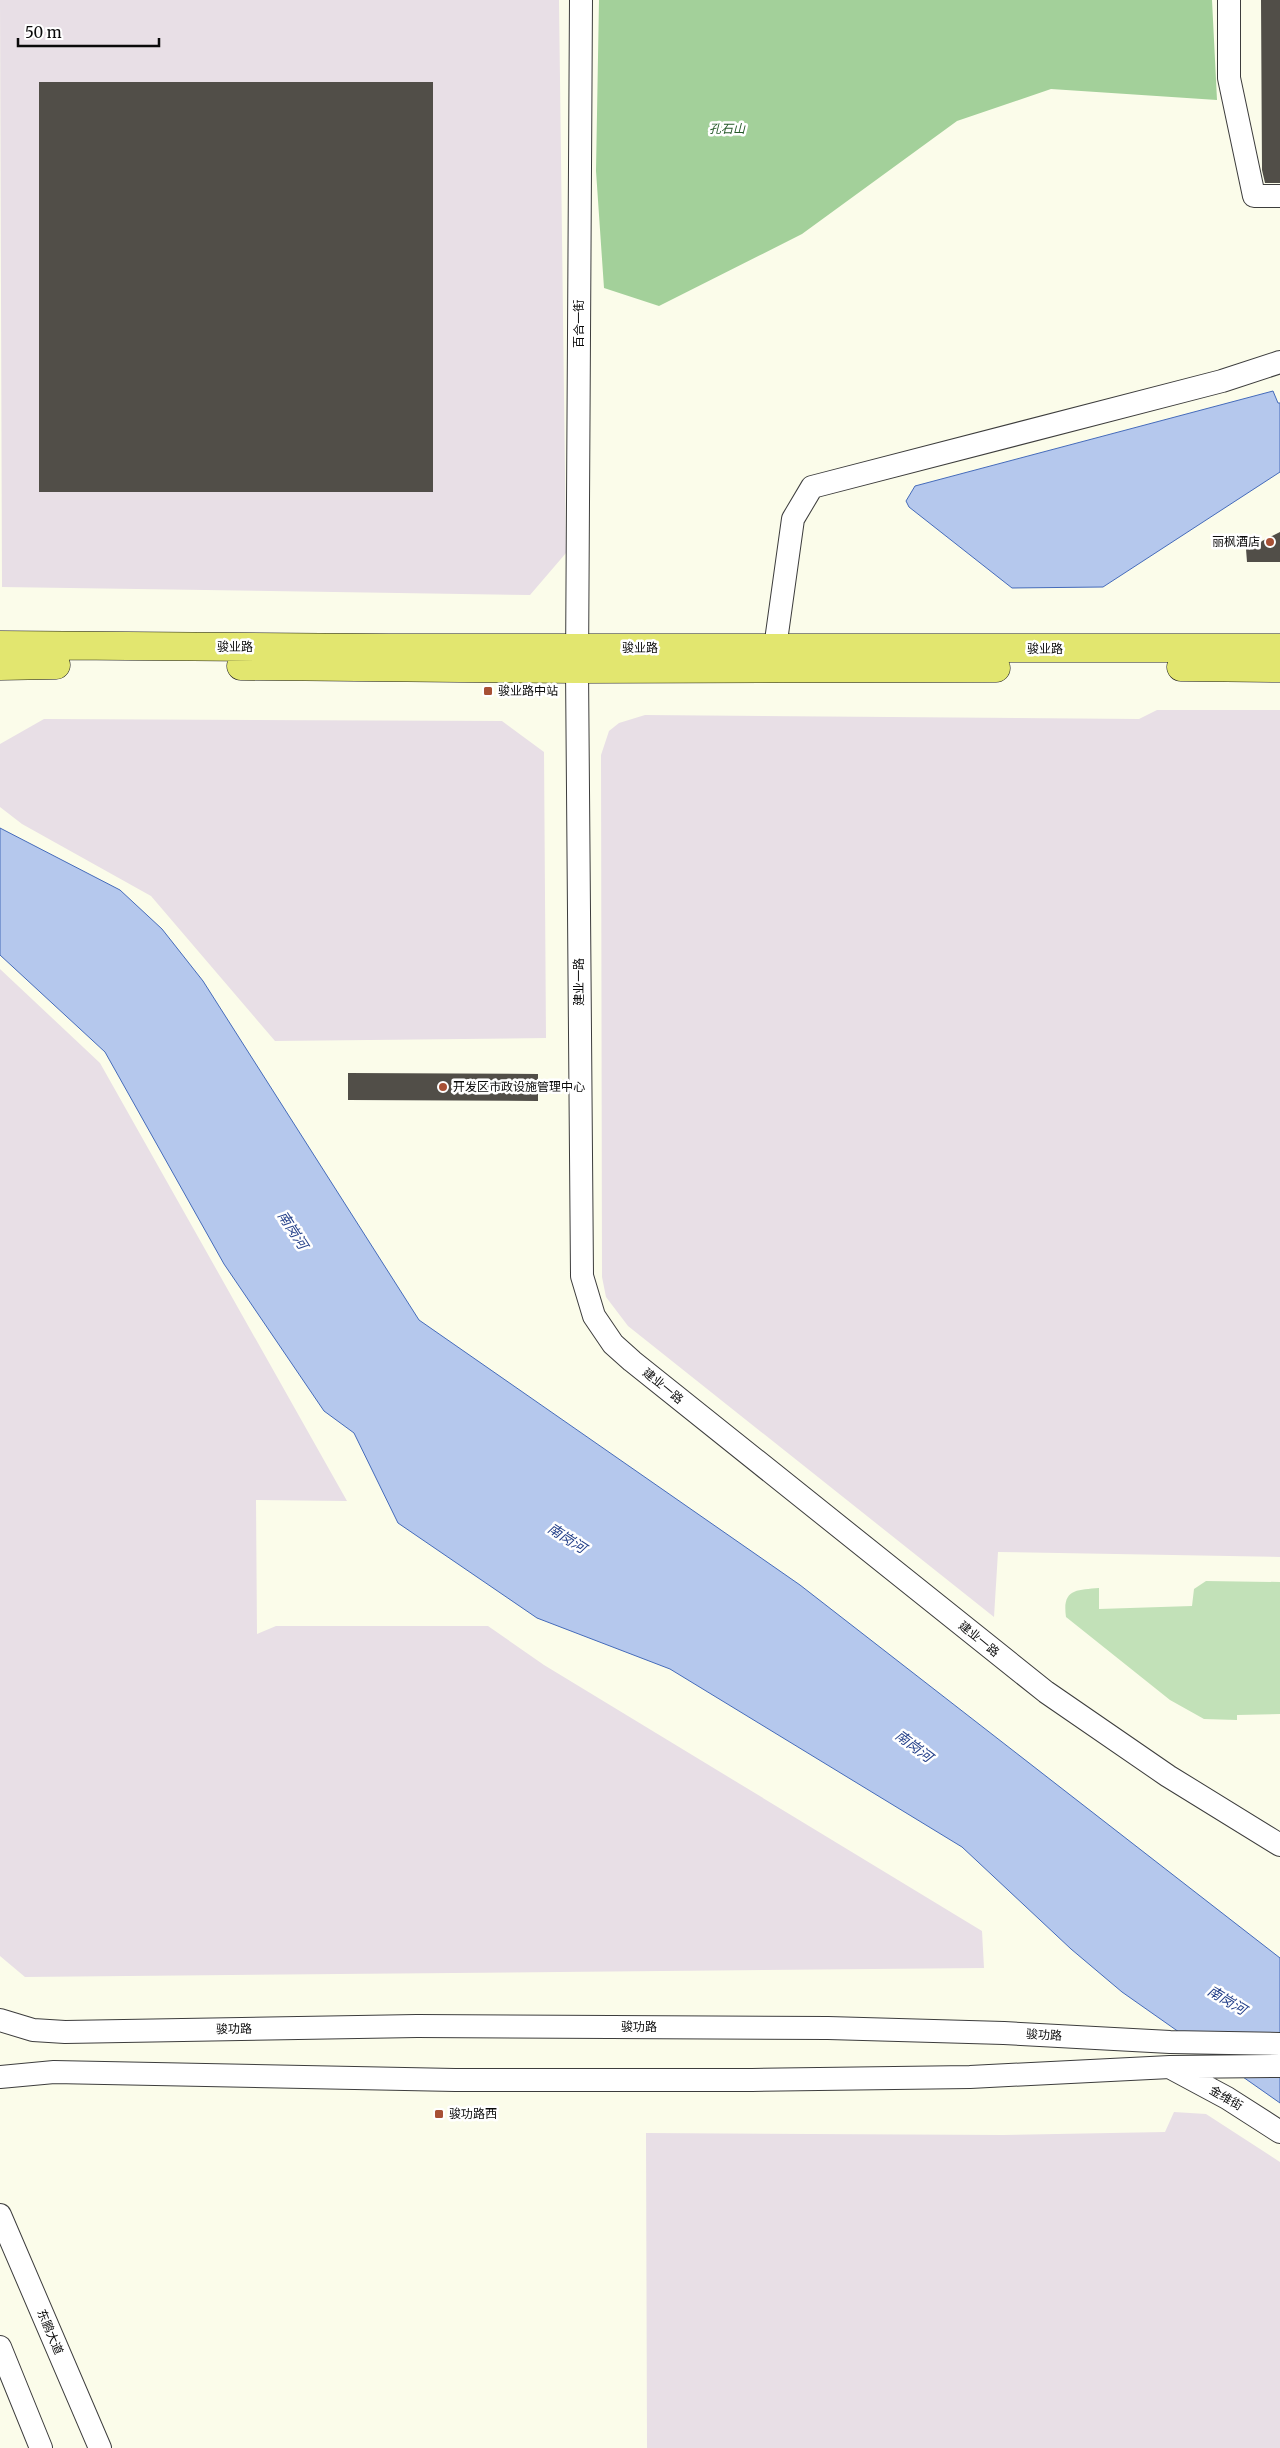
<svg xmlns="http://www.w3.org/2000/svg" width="1280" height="2448" font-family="Merriweather,'Noto Sans SC',serif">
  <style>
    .industrial { fill: #e8dfe6 }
    .green { fill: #c2e1b8 }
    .forest { fill: #a3d09a }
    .water { fill: #b5c8ed; stroke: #456bba }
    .building { fill: #514e48 }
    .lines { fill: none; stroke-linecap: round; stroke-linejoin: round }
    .minor-casing { stroke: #3d3d3d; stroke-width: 24 }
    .major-casing { stroke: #1b1b1b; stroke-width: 29 }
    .minor { stroke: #fff; stroke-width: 22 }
    .major { stroke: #e2e66f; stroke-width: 28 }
    .poi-dot { fill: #a75035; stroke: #fff; stroke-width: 2 }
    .labels { text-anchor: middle; stroke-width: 5; stroke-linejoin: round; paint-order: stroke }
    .park-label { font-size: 12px; font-style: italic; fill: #245828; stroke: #fff }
    .street-label { font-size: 12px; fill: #0a0a0a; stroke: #fff }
    .poi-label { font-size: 12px; fill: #0a0a0a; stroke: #fff; text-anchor: start }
    .water-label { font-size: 14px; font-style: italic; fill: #25418a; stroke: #fff }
  </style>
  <rect width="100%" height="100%" fill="#fbfcea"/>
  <path class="industrial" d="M0,0h559l7,553 -36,42 -528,-8z
    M1157,710h123v847l-282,-5 -4,65 -366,-291 -22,-29 -4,-20 -1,-522 8,-24 10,-8 26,-8 494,4z
    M44,719l458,2 42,31 2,286 -271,3 -124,-145 -129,-72 -22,-17v-63z
    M0,969l100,94 247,438 -91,-1 1,134 19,-8h212l56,39 438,266 2,37 -959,9 -25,-21z
    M1174,2112l32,2 74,48v286h-633l-1,-315 357,2 162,-3z"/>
  <path class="green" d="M1206,1581l74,1v132l-43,1v5l-33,-1 -34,-19 -104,-83c-4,-28 10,-27 33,-29v21l93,-3 2,-17z"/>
  <path class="forest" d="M599,0h613l5,100 -166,-11 -94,32 -155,113 -143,72 -55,-18 -8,-117z"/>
  <path class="water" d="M1273,391l5,12h2v69l-177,115 -91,1 -103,-81 -3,-6 9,-15z
    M0,828l120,62 42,39 41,52 216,339 381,265 480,373v145l-158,-111 -51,-43 -109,-102 -292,-178 -133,-51 -139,-95 -44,-90 -30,-22 -100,-147 -119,-212 -105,-97z"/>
  <path class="building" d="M1261,0h19v183h-15l-3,-13z
    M39,82h394v410h-394z
    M1280,532v30h-33l-1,-13z
    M348,1073l190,1v27l-190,-1z"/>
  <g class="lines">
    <defs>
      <path id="minor" d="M581,0l-4,669 5,607 12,40 19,28 19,17 414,331 122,84 112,69
        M1229,0v78l25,118h26
        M775,648l18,-129 19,-32 410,-106 58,-19
        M0,2020l33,10 32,2 352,-6 411,2 176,5 166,9 110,2
        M1173,2069l54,29 53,34
        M0,2077l54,-5 401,8h297l218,-3 200,-10 110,-1
        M0,2215l100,233
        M0,2347l41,101"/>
      <path id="major" d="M0,645l388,3h892
        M0,666l56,-1
        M241,666l336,3 419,-1
        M1181,667l99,1"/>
    </defs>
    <use href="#minor" class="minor-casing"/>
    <use href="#major" class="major-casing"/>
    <use href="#minor" class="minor"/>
    <use href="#major" class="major"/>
  </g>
  <g class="poi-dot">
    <circle cx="1270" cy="542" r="5"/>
    <rect x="483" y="686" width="10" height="10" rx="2.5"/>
    <circle cx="443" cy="1087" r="5"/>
    <rect x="434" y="2109" width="10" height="10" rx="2.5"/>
  </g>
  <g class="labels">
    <g class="park-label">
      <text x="727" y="133">孔石山</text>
    </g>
    <g class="street-label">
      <text transform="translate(579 324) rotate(-90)" y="4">百合一街</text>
      <text x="235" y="651">骏业路</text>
      <text x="640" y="652">骏业路</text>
      <text x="1045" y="653">骏业路</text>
      <text transform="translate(579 982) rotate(-90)" y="4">建业一路</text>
      <text transform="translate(663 1386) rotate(39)" y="4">建业一路</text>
      <text transform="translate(979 1639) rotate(39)" y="4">建业一路</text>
      <text x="639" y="2031">骏功路</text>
      <text transform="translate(234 2029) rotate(-1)" y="4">骏功路</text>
      <text transform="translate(1044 2035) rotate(3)" y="4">骏功路</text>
      <text transform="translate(1226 2098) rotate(30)" y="4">金维街</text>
      <text transform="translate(50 2332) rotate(67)" y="4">东鹏大道</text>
    </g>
    <g class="poi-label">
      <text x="1260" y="546" text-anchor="end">丽枫酒店</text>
      <text x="498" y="695">骏业路中站</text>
      <text x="453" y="1091">开发区市政设施管理中心</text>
      <text x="449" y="2118">骏功路西</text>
    </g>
    <g class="water-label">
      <text transform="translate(293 1230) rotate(57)" y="5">南岗河</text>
      <text transform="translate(567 1538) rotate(33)" y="5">南岗河</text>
      <text transform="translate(914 1746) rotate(37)" y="5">南岗河</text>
      <text transform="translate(1227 2000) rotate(31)" y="5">南岗河</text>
    </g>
  </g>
  <path d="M18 38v8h141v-8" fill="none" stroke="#0a0a0a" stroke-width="2.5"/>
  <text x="25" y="38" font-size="15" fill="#0a0a0a" stroke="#ffffff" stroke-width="4" paint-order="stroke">50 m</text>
</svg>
